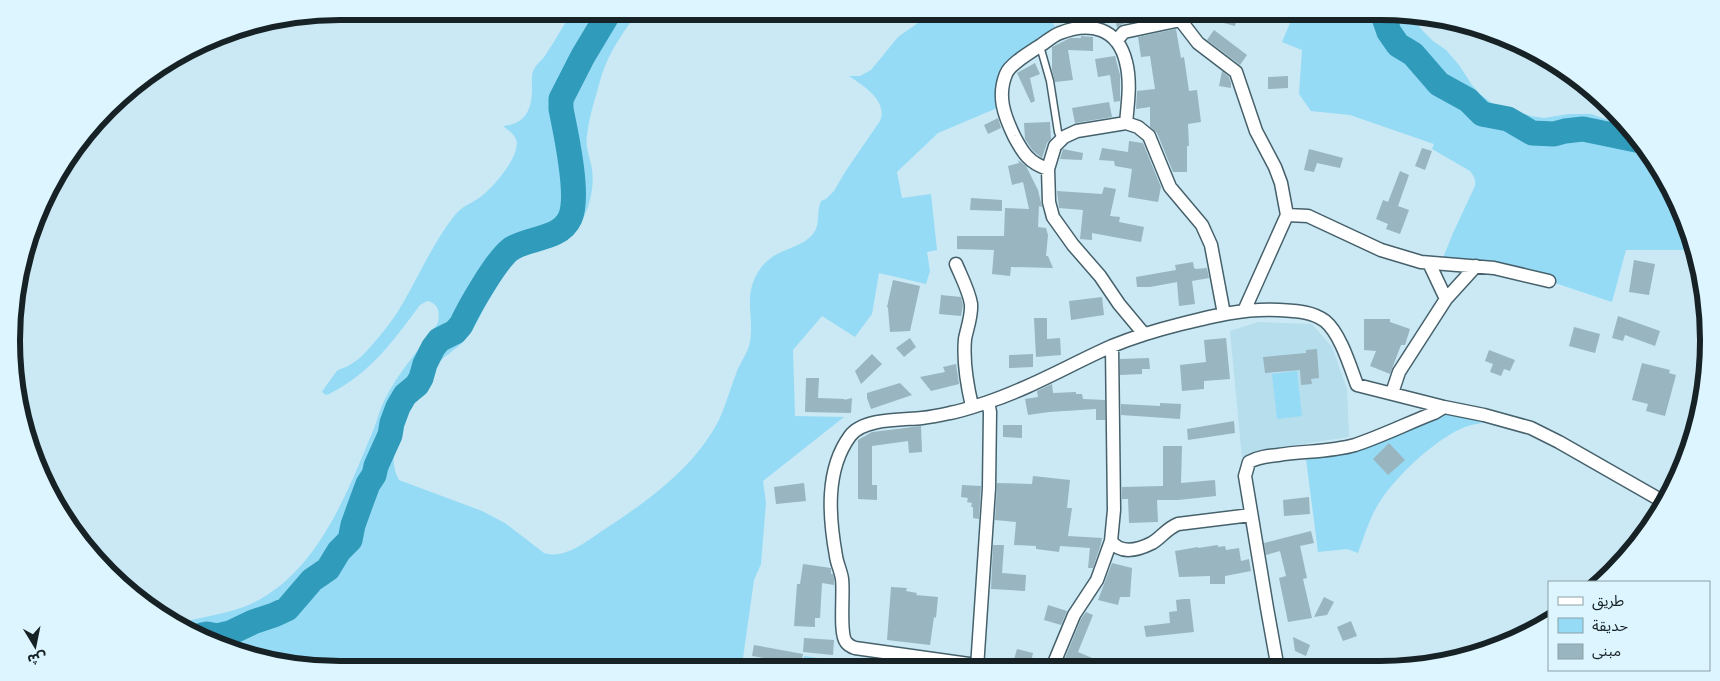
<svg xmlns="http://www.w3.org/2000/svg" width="1720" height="681" font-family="'Asap Condensed','Noto Sans Arabic',sans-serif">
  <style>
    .built { fill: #b6deed }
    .green { fill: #95dbf5 }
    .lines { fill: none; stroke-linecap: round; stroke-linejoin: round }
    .river { stroke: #309bbb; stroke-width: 25 }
    .building { fill: #98b5c0 }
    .service-casing { stroke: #46616b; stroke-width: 9 }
    .minor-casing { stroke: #46616b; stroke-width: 15 }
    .service { stroke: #fff; stroke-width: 6 }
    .minor { stroke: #fff; stroke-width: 12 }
    .rim { fill: none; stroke: #172226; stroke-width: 6 }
  </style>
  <rect width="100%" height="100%" fill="#cae9f4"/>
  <path class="built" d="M1258,322l54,2 20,23 15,42 2,48 -53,8 -54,13 -12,-127z"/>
  <path class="green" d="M573,11h65c-12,18 -25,35 -33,55 -5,12 -7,24 -11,36 -3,11 -6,22 -7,34 -2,11 3,21 5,33 3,21 -4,47 -18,64 -16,21 -44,13 -64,28 -16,12 -22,42 -32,59 -4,7 -10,16 -15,22 -9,9 -21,15 -28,25 -5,7 -8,16 -13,23 -3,7 -9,12 -13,18 -12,19 -22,52 -10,72l83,31 23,12 39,30c21,7 44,-13 61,-24 44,-29 89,-61 114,-109 7,-15 11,-31 17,-46 3,-10 10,-18 13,-28 7,-27 -7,-47 9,-74 15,-25 41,-21 55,-38 8,-10 3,-22 8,-33l5,-2 8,-8 11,-19 35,-51c8,-20 -16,-35 -31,-45h11l11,-6 27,-33 37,-26h110l14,22 -52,39 -5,34 -64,27 -41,39 5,26 29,-4 6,56 -10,2 3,19 -4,13 -47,-11 -7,41 -17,23 -33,-21 -29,34 2,66 49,1 -81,64 3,22 -5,61 -7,16 -11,78 54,11 -456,1 -106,-18 -55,-29c24,-7 50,-9 73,-20 67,-33 95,-113 122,-177 3,-9 5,-17 9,-25 14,-29 36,-52 54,-78 2,-10 1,-20 -11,-22l-7,4c-26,35 -50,69 -91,89l-3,1 -4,-3c2,-3 13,-19 15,-21 3,-3 8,-3 11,-5 5,-3 11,-7 15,-11 12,-13 24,-27 34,-42 20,-32 34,-68 58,-98 7,-9 15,-11 24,-17 13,-9 43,-43 37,-59 -3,-6 -8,-9 -13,-13 23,-2 29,-17 29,-38 0,-6 -1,-13 2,-19 3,-6 9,-9 12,-15 10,-14 17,-29 27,-43z
    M1295,11h84l33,6 9,12 12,12 13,9 13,15 13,20 9,10 12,9 38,12 13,2 25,-4h22l24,8 10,1 16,17 34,55 21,55h-70l-14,52 -63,-21 -108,-18 12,-30 22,-47c1,-7 -1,-10 -5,-15l-38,-22 2,-5 -84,-29 -39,-4 -12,-17 3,-44 -20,-8z
    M1297,371l5,45 -25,3 -5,-45z
    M1444,407l48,14c-9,2 -19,3 -27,6 -27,10 -69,49 -84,73 -11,16 -16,34 -23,53l-11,-4 -29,3 -13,-101 25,-1z
    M804,656l29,4 10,8 -39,1z"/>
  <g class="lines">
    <path class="river" d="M1382,12l7,20 9,13 15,9 26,30 29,16 14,14 26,5 24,14 22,1 11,-3 18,-2 58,12
      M202,635l5,-1 10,2 13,-3 23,-11 21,-7 13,-6 25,-29 16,-11 11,-18 11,-11 3,-15 9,-25 6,-16 6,-9 2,-9 14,-31 2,-12 6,-16 7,-12 12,-10 4,-7 4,-14 8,-16 6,-8 16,-8 6,-7c8,-17 35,-65 50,-76 18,-12 49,-9 59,-31 10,-22 -4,-84 -9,-109v-10l22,-43 27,-45"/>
  </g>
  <path class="building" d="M1113,11h60v2l-51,11 -5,4z
    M1228,11h10l-3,15 -15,-4z
    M1176,29l5,29 3,-1 5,34 8,-1 4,32 -13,2 1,22h-2v26h-14l-16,-39 -7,-6v-20l-14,2 1,-18 18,-2 -5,-33 -9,1 -3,-20z
    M1214,30l33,25 -7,10 -33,-25z
    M1081,36l12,1v14l-25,-1 5,30 -18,2 -3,-12v-23l18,-9h11z
    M1115,56l5,19v26l-6,1 -4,-27 -12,2 -3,-18z
    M1035,63l5,11 -10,4 5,23 -4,2 -14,-30z
    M1222,71l7,6 2,6v5l-12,-2z
    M1288,76v12l-20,1v-12z
    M1109,102l3,15 -37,6 -3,-15z
    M998,118l3,10 -13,6 -4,-9z
    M1050,122l1,17 -4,4 -5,15 -9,-7 -8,-12 -1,-16z
    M1129,141l14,2 18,44 -3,15 -30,-5 4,-28 -17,-3 -1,-5 -15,-1 3,-12 26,4z
    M1422,148l10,3 -7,19 -10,-4z
    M1063,149l20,4 -1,7 -22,-1z
    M1309,149l34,9 -3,10 -23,-5 -3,9 -10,-2z
    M1018,160l8,6 12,24 4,17 -3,-1 -1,21 8,1 2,7 -2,21h2l5,12 -42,-1 -1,9 -18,-2 2,-24 -37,-1v-13h47l1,-28 24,1 -6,-27 -11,3 -4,-19 11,-3z
    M1400,171l9,4 -11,31 11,4 -9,24 -14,-5 2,-5 -12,-5 7,-19 5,2z
    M1104,187l12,2 -6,27 10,1 -1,5 25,5 -3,15 -49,-9v7l-12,-1 3,-29 -24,-2 -2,-17 45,3z
    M971,198l31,2v11l-32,-1z
    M1634,260l21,4 -6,31 -20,-3z
    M1193,262l1,6 2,1 11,-1 2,10 -17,3 3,23 -16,2 -2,-24 -27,5h-13l-1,-10 40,-7 -1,-5z
    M893,280l27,6 -10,45 -20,1 -2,-24 -1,-1z
    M941,295l20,2 2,8 -2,11 -22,-2z
    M1102,297l2,18 -33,5 -2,-19z
    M1618,316l42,15 -5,15 -30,-11 -2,6 -11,-3z
    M1034,318h13v21l13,-1 1,17 -25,2z
    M1364,319h26v3l20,7 -5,16h-4l-11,29 -20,-8 6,-15 -12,-1z
    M1574,327l26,7 -5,19 -26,-7z
    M910,338l6,9 -12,10 -8,-9z
    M1226,338l4,41 -26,2v8l-22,2 -2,-26 26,-3 -2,-22z
    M1317,349l2,29 -8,1 1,5 -11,1 -1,-15 -35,3 -2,-16 43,-4v-3z
    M1489,350l26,10 -5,11 -6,-2 -3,7 -11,-4 3,-8 -8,-3z
    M872,354l10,10 -21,20 -6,-13z
    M1033,354v13l-24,1v-13z
    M1149,358l1,11h-8v5l-22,1v-16z
    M1642,363l28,7 -1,3 7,2 -11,41 -19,-5 2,-7 -16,-4z
    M956,364l3,20 -28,7 -11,-14 25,-5 -2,-5z
    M806,378h13l-1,20 27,1 -1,1 8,-2 -1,15 -46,-1z
    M900,383l12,12 -41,14 -4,-11v-5z
    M1052,384l1,9 23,-1v2h6l1,5 22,1v20h-9v-11l-47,3 -21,3 -3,-16 13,-2 -1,-6z
    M1160,403l21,1 -1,15 -59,-4v-11l39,2z
    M1234,421l1,12 -47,7 -1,-11z
    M1003,425h19v13l-19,-1z
    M921,426l1,26 -13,1 -1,-12 -36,5v39h5v15l-19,-1v-59l14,-8z
    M1389,443l16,17 -17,15 -15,-16z
    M1163,446h19l-1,37 34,-3 1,16 -38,4h-21l1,22 -29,1 -1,-24h-6v-12l41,-1z
    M1033,476l37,4 -3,28h5l-4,28 34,2 -1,6 -8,24h-5l2,-20 -30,-2 -1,6 -23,-3v-3l-22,-1 2,-23 -21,-2 2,-37 35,1z
    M804,483l2,18 -30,3 -2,-17z
    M962,485l19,1 -2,33 -6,-1v-11h-2l1,-4 -5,-1 1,-4 -7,-1z
    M1309,497l1,17 -26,2 -1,-16z
    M1311,531l3,12 -14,3 7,32 -4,1 9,39 -24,4 -9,-44 7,-2 -6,-25 -14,4 -2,-12z
    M993,545h11l-2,28 24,2 -1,16 -34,-2z
    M1218,545v2l7,-1 1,4 13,-2 2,13 8,-2 2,12 -26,5v8h-15v-8l-31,1 -4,-26 23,-4v1z
    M1112,563l20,5 -2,29h-10l-2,8 -20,-5z
    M803,564l28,4v6h2l1,4v7l-12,-2 -2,35h-5v9l-21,-1 3,-42h3z
    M891,587l16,1 -1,3 11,2 -1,2 22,2 -2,21 -2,-1 -4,28 -43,-5z
    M1324,597l10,5 -7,13 -13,2z
    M1184,599h6l4,33 -48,5 -2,-11 26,-3 -1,-11 8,-1 -1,-11z
    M1048,605l19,6 -6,14 -17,-5z
    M1086,612l7,3 -15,37 38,16h-55l20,-49z
    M1351,621l6,15 -14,5 -6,-14z
    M1293,637l17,8 -4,11 -11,-5z
    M804,638l30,2 -1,15 -30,-3z
    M754,645l49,9 -2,10 -49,-8z
    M1017,649l16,4 -3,14 -17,-4z"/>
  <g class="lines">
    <defs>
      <path id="service" d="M1040,46l10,35 8,51 3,7"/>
      <path id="minor" d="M1116,41l8,-9 52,-11h5l17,22 38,29 20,59 19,36 6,16 6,32 -43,96
        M1048,169c-19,-6 -25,-16 -34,-33 -10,-21 -17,-40 -8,-62 4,-10 23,-21 32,-27 7,-4 14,-11 22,-14 30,-12 58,-5 66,29 5,19 2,41 0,61
        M1287,215l21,1 73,34 40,12 73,6 55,13
        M956,264c5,12 13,27 15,40 1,12 -4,24 -6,35 -2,22 2,46 7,67
        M1446,299l30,-33
        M1144,334l-25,-30 -19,-28 -27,-31 -20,-28 -4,-15 -1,-33 7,-23 9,-9 13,-6 49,-8 12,4 11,9 21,51 32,38 9,20 13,69
        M1392,393l7,-21 47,-73 -17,-36
        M1111,541c10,14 27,9 41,2 10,-6 14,-14 26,-19l73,-9
        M1276,658l-9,-50 -22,-132 4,-14c9,-5 19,-6 29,-7 25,-4 53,-3 77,-10 27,-9 53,-22 79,-32l10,-6
        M976,665l-121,-17c-3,-1 -7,-3 -9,-6 -7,-9 -2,-49 -4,-63 -1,-8 -5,-15 -6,-23 -7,-39 -11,-86 14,-120 13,-18 52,-16 72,-18 9,-1 19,-3 28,-5 12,-2 26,-7 38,-11 43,-14 83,-38 124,-56 22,-9 45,-16 69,-22 32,-8 64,-16 98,-14 16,1 33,1 46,11 15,12 25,45 32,64l87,22 40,8 47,13 28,14 105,60
        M977,668l12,-180 1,-76 -2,-10
        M1052,668l22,-53 23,-35 14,-39 3,-31 -2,-164"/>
    </defs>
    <use href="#service" class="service-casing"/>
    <use href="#minor" class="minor-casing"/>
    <use href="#service" class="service"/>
    <use href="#minor" class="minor"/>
  </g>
  <path d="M0 0H1720V681H0ZM340 20H1380A320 320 0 0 1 1700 340V341A320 320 0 0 1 1380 661H340A320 320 0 0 1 20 341V340A320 320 0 0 1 340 20Z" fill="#dcf5fe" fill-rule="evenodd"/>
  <path class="rim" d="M340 20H1380A320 320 0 0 1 1700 340V341A320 320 0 0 1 1380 661H340A320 320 0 0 1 20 341V340A320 320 0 0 1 340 20Z"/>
  <rect x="1548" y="581" width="162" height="90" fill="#dcf5fe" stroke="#8da1a8"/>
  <rect x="1558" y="597" width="25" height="8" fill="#ffffff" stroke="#8da1a8"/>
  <text x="1592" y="606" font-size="15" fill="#172226">طريق</text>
  <rect x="1558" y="618" width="25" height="15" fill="#95dbf5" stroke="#8da1a8"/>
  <text x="1592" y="631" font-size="15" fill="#172226">حديقة</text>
  <rect x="1558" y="644" width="25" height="15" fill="#98b5c0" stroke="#8da1a8"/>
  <text x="1592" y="656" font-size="15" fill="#172226">مبنى</text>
  <g transform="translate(35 646) rotate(170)" stroke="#dcf5fe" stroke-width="4" paint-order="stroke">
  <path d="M0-4L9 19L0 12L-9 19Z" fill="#172226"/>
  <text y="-8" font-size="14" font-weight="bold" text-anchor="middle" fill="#172226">ش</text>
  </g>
</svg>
